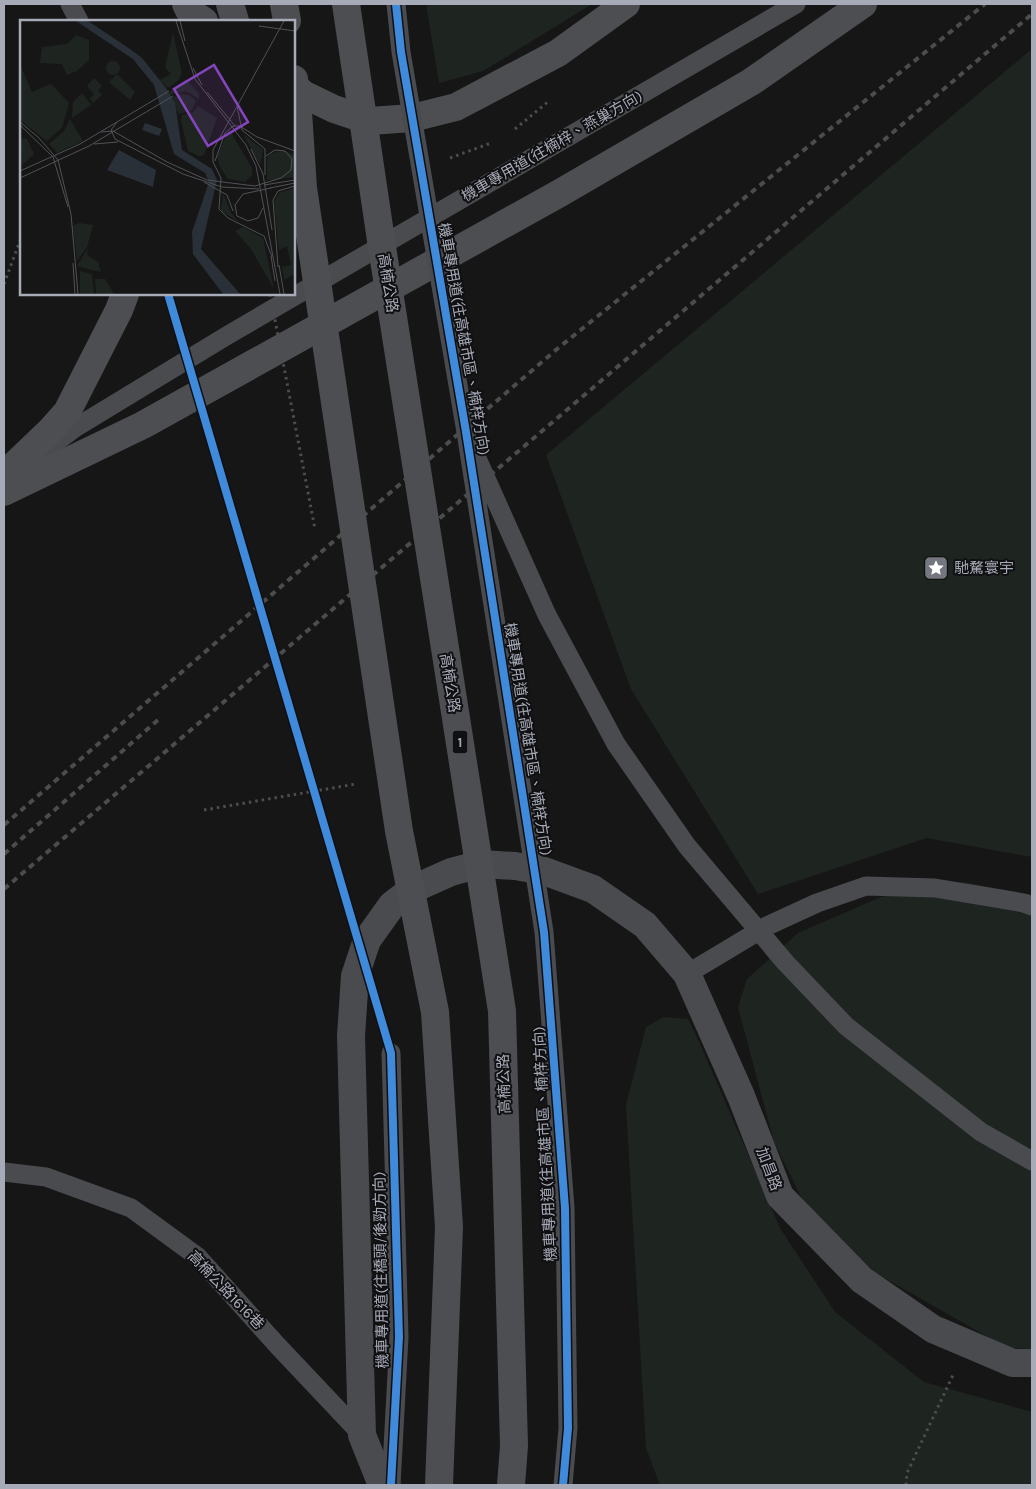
<svg xmlns="http://www.w3.org/2000/svg" width="1036" height="1489" font-family="Karla,'Noto Sans TC',sans-serif">
  <style>
    .green { fill: #1e2520 }
    .lines { fill: none; stroke-linecap: round; stroke-linejoin: round }
    .path { stroke: #4c4d51; stroke-width: 3; stroke-dasharray: 2.5 4; stroke-linecap: butt }
    .service { stroke: #4a4b4f; stroke-width: 19 }
    .minor { stroke: #4a4b4f; stroke-width: 28 }
    .primary { stroke: #4c4e51; stroke-width: 28 }
    .rail { stroke: #4a4c4e; stroke-width: 4; stroke-dasharray: 6 5; stroke-linecap: butt }
    .path-bridge { stroke: #4c4d51; stroke-width: 3; stroke-dasharray: 2.5 4; stroke-linecap: butt }
    .service-bridge { stroke: #4a4b4f; stroke-width: 19 }
    .primary-bridge { stroke: #4c4e51; stroke-width: 28 }
    .cycleway-casing { stroke: #101012; stroke-width: 11 }
    .cycleway { stroke: #408adc; stroke-width: 8 }
    .labels { text-anchor: middle; stroke-width: 4; stroke-linejoin: round; paint-order: stroke }
    .shield { fill: #101012; stroke: #7a7c86; stroke-width: 1 }
    .shield-label { font-size: 14px; font-weight: bold; fill: #a7abb7 }
    .street-label { font-size: 15px; fill: #a7abb7; stroke: #101012 }
    .poi-label { font-size: 15px; fill: #a7abb7; stroke: #101012; text-anchor: start }
    .inset-road { fill: none; stroke: #505256; stroke-width: 1 }
    .view { fill: #8445bd; fill-opacity: 0.15; stroke: #8445bd; stroke-width: 2.5 }
    .inset-edge { fill: none; stroke: #a7abb7; stroke-width: 2.5 }
  </style>
  <rect width="100%" height="100%" fill="#161616"/>
  <path class="green" d="M426,4h166l-109,67 -44,12z
    M1032,49v808l-105,-19 -169,56 -127,-205 -85,-234z
    M963,882l69,13v454l-25,-1 -133,-76 -70,-69 -30,-61 -36,-135 9,-28 51,-46 83,-36z
    M664,1017l24,2 9,18 83,191 55,84 89,70 108,30v73h-372l-14,-37 -20,-343 20,-78z"/>
  <g class="lines">
    <path class="path" d="M515,129l34,-28
      M450,158l41,-15
      M4,284l17,-46
      M204,810l152,-26
      M906,1485l1,-12 46,-98"/>
    <path class="service" d="M70,4l9,17
      M43,452l32,-24 153,-93 568,-331
      M687,974l80,-48 50,-23 49,-17 69,2 89,15 8,3
      M391,1053l8,284 -8,148
      M4,1172l42,5 85,31 67,49 79,88 85,90"/>
    <path class="minor" d="M382,1485l-20,-50 -11,-399 4,-60 12,-36 25,-35 21,-16 38,-17 30,-8 34,2 29,5 49,18 52,36 42,49 54,122 39,100 82,84 71,49 80,34h19"/>
    <path class="primary" d="M186,4l4,8 14,9
      M230,4l5,17
      M284,4l3,17
      M294,86l9,8 31,15 36,12 42,-3 44,-11 102,-54 68,-49
      M4,475l47,-45 16,-18 52,-102 6,-16
      M4,492l139,-67 417,-232 191,-111 112,-78"/>
    <path class="rail" d="M4,825l553,-476 428,-345
      M4,854l154,-134
      M4,889l1028,-875"/>
    <path class="path-bridge" d="M270,294l45,235"/>
    <path class="service-bridge" d="M396,4l5,48 65,380 78,500 21,276 3,220 -5,57
      M476,456l71,159 69,129 71,102 98,116 61,64 135,106 51,29"/>
    <path class="primary-bridge" d="M346,4l36,243 120,764 12,435 -3,39
      M294,79l4,33 5,76 96,643 36,181 14,215 -10,258"/>
    <defs>
      <path id="cycleway" d="M396,4l5,48 65,380 78,500 21,276 3,220 -5,57
        M168,294l223,759 8,284 -8,148"/>
    </defs>
    <use href="#cycleway" class="cycleway-casing"/>
    <use href="#cycleway" class="cycleway"/>
  </g>
  <defs>
    <symbol id="sight-square" viewBox="-11 -11 22 22"><rect x="-9" y="-9" width="18" height="18" rx="4" fill="#74777f" stroke="#101012"/><path d="M0-6L1.8-2.2L6-1.7L2.9 1.2L3.7 5.4L0 3.3L-3.7 5.4L-2.9 1.2L-6-1.7L-1.8-2.2Z" fill="#fff"/></symbol>
  </defs>
  <g fill-rule="evenodd">
    <use href="#sight-square" x="922" y="554" width="28" height="28"/>
  </g>
  <g class="labels">
    <rect class="shield" x="452.5" y="730.5" width="15" height="23" rx="4"/>
    <g class="shield-label">
      <text x="460" y="747">1</text>
    </g>
    <g class="street-label">
      <text transform="translate(552 146) rotate(-30)" y="5">機車專用道(往楠梓、燕巢方向)</text>
      <text transform="translate(388 283) rotate(81)" y="5">高楠公路</text>
      <text transform="translate(464 339) rotate(80)" y="5">機車專用道(往高雄市區、楠梓方向)</text>
      <text transform="translate(450 683) rotate(81)" y="5">高楠公路</text>
      <text transform="translate(528 739) rotate(81)" y="5">機車專用道(往高雄市區、楠梓方向)</text>
      <text transform="translate(504 1084) rotate(-92)" y="5">高楠公路</text>
      <text transform="translate(545 1144) rotate(-93)" y="5">機車專用道(往高雄市區、楠梓方向)</text>
      <text transform="translate(769 1169) rotate(69)" y="5">加昌路</text>
      <text transform="translate(381 1270) rotate(-91)" y="5">機車專用道(往橋頭/後勁方向)</text>
      <text transform="translate(226 1290) rotate(46)" y="5">高楠公路1616巷</text>
    </g>
    <g class="poi-label">
      <text x="954" y="573">馳騖寰宇</text>
    </g>
  </g>
  <g transform="translate(20 20)">
    <rect width="275" height="275" fill="#161616"/>
    <path d="M153,13l9,40 -4,8 -10,7 -8,-8 11,-6 -6,-7zM56,15l13,5v20l-12,11 -10,4 -5,-11 -22,-1 2,-16 25,-3zM86 48a7 7 0 1 1 14 0a7 7 0 1 1-14 0ZM1,47l11,25 19,-8 18,19 -7,25 -15,13 -27,-21zM97,54l18,18 -5,8 -21,-18zM74,58l8,8 -4,5 4,4 -9,8 -3,-4 4,-5 -7,-8zM166,59l13,15v5l-13,-8 -16,4 -1,-3zM62,73l9,12 -19,13 1,-16zM158,74l11,1 7,6 -5,10 -13,3 -6,-16zM178,86l19,12 -13,37 -5,1 -11,-5 -7,-31 1,-5 11,-3zM50,99l13,22 -26,12 -8,-9 15,-13zM209,109l23,39v7l-7,7 -17,-3 -8,-12 -3,-10zM223,114l20,16 -2,13h-2zM0,118l7,1 7,15 -12,11zM264,131l11,4v22l-28,3v-23l5,-4zM275,168v86l-11,6 -2,-13 9,-2 -4,-19 -8,4 -5,-48 5,-9zM203,173l8,20 8,9 -18,-11zM59,203l14,2 -6,22 -10,14 -4,-35zM223,207l20,11 11,51 -23,-40 -16,-18zM68,228l-1,7 11,7 3,10 -24,-6zM60,251l12,3 2,20h-14zM75,259h10l9,15h-18z" fill="#1e2520"/>
    <path d="M56,1h12l42,28 12,9 24,30 9,15 7,47 30,19 5,11 -16,69 39,45h-17l-30,-40 -1,-22 17,-50 -4,-9 -31,-19 -20,-69 -21,-26zM125,103l17,6 -3,7 -17,-6zM99,130l37,20 -3,17 -46,-17z" fill="#293038"/>
    <path class="inset-road" d="M156,1l19,58 51,66 10,21 24,128M160,1l5,20M239,6l36,5M173,48l9,17M187,72l28,34M217,86l5,24 23,19v26M0,102l19,16 19,22 13,54 7,80M97,102l-6,8 4,9 68,35 39,13 37,2M0,105l33,32 15,50M81,112l12,-1 54,31 40,18 48,6M74,124l24,-2M231,129l12,25 9,56M195,141l10,-28 8,-7h7l17,11 38,14M0,151l60,-27 89,-53M0,158l69,-32 84,-50M184,162l23,13 6,16M244,165l31,-5M235,166l26,-8 10,-8 1,-11 -7,-8 -10,-1 -9,6M250,168l25,-5M243,188l-5,10 -10,3 -11,-5 -2,-11 8,-11 28,-6M251,236l4,25M252,237l-8,-21 -36,-18 -9,-9 2,-31 -8,-16v-12l71,-129M53,243l2,31M259,245l5,29M258,247l-5,-67 5,-9 17,-5"/>
    <path class="view" d="M194,45l34,57 -40,24 -34,-57z"/>
    <rect width="275" height="275" class="inset-edge"/>
  </g>
  <rect width="1036" height="1489" fill="none" stroke="#a7abb7" stroke-width="10"/>
</svg>
